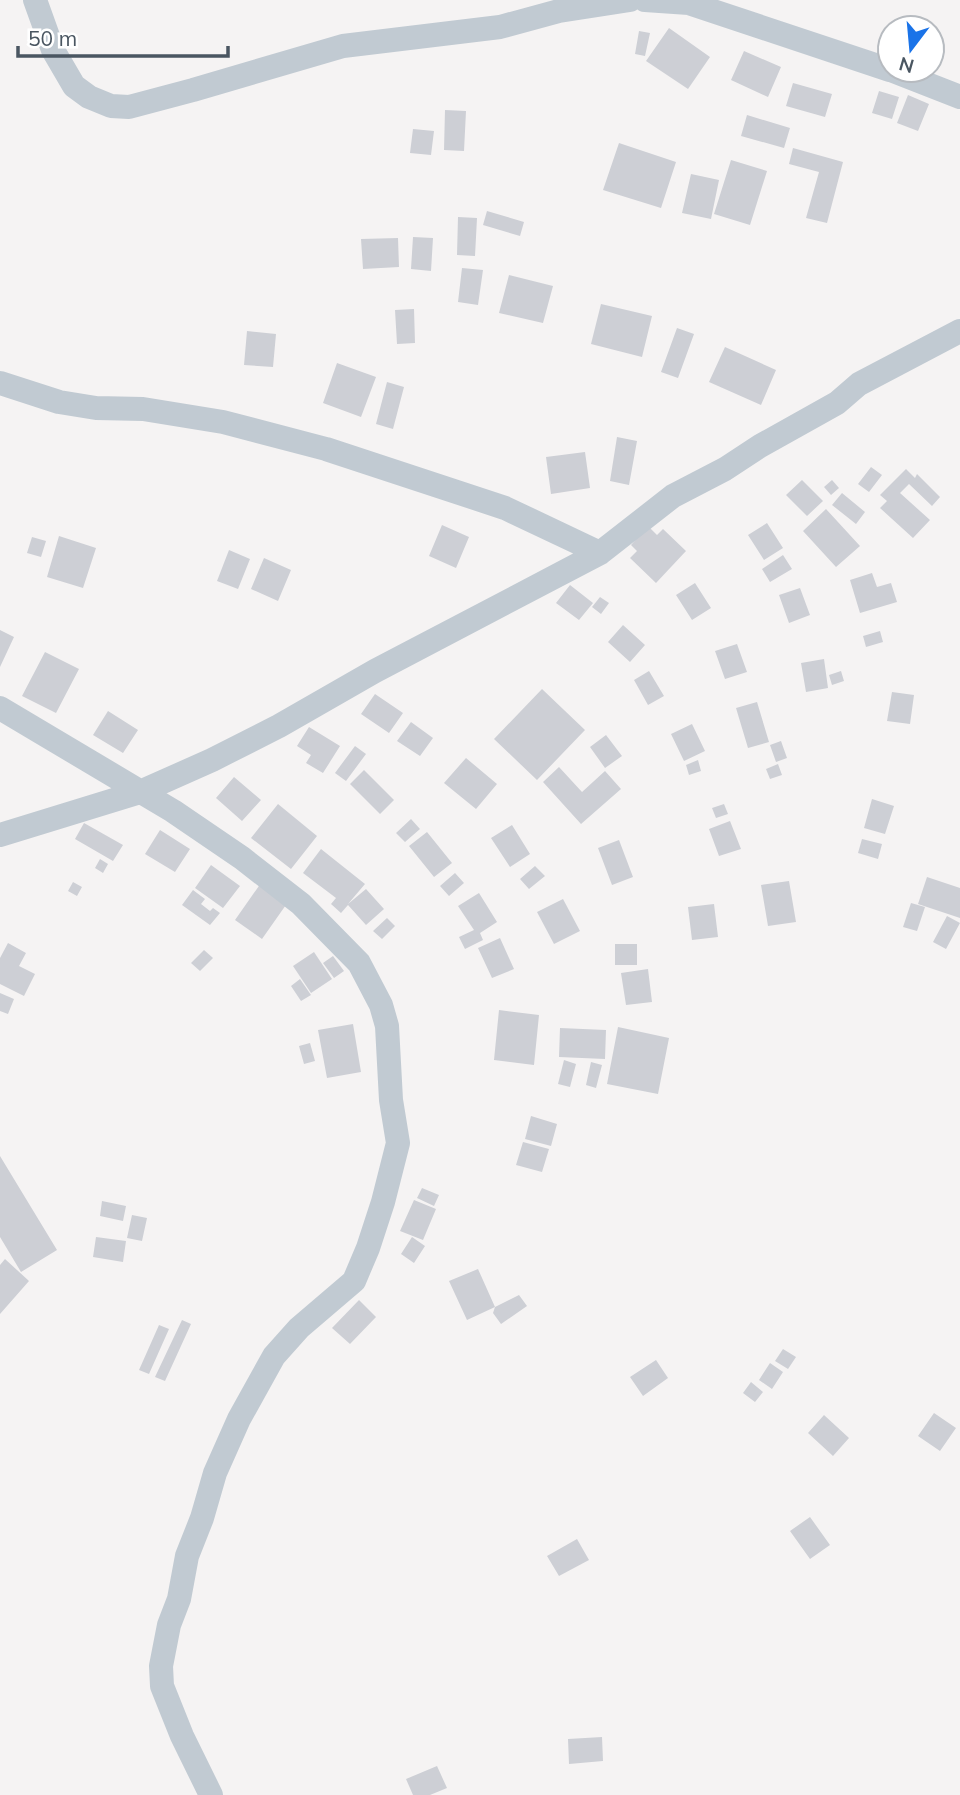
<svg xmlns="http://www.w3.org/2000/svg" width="960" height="1795" font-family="Mulish,sans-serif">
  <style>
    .building { fill: #cdcfd5 }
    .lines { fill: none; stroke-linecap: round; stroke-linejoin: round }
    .street { stroke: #c1cad2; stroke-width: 24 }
  </style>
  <rect width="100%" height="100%" fill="#f5f3f3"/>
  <path class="building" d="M669,28l41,29 -22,32 -42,-28z
    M639,31l11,2 -5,23 -10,-2z
    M744,51l37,16 -13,30 -37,-17z
    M793,83l39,11 -7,23 -39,-11z
    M879,91l20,6 -7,22 -20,-6z
    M908,95l21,9 -11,27 -21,-8z
    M445,110l21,1 -2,40 -20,-1z
    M747,115l43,13 -6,20 -43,-12z
    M413,129l21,2 -3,24 -21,-2z
    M619,143l57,19 -15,46 -58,-18z
    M793,148l50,14 -16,61 -21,-5 13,-46 -30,-8z
    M731,160l36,11 -17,54 -36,-11z
    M691,174l28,6 -8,39 -29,-6z
    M487,211l37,11 -4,14 -37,-11z
    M458,217l19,1 -2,38 -18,-1z
    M413,237l20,1 -2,33 -20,-2z
    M398,238l1,29 -36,2 -2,-30z
    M462,268l21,2 -5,35 -20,-3z
    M509,275l44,11 -10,37 -44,-10z
    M601,304l51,12 -10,41 -51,-13z
    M414,309l1,34 -18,1 -2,-34z
    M677,328l17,6 -16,44 -17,-6z
    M247,331l29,3 -3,33 -29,-2z
    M725,347l51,23 -15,35 -52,-23z
    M337,363l39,14 -15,40 -38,-14z
    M387,382l17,5 -11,42 -17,-5z
    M617,437l20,4 -8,44 -19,-4z
    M585,452l5,36 -39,6 -5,-37z
    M871,467l11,8 -13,17 -11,-8z
    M906,469l9,9 2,-4 23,23 -8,9 -23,-22 -9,9 30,27 -17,18 -33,-30 7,-7 -7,-6z
    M802,480l21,21 -16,15 -21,-21z
    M832,480l7,8 -8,7 -7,-8z
    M842,493l23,19 -9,12 -24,-19z
    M826,509l34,37 -24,21 -33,-36z
    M767,523l16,25 -19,12 -16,-25z
    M442,525l27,12 -13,31 -27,-12z
    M648,526l9,9 6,-6 23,22 -30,32 -26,-25 7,-7 -6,-6z
    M59,536l37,12 -13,40 -36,-11z
    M32,537l14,4 -5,16 -14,-4z
    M229,550l21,9 -12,30 -21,-8z
    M783,555l9,14 -22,13 -8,-13z
    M264,558l27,12 -13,31 -27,-12z
    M872,573l5,14 14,-4 6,19 -37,11 -10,-33z
    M695,583l16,25 -19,12 -16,-25z
    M570,585l23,18 -14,17 -23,-17z
    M800,588l10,27 -21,8 -10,-28z
    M600,597l9,6 -8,11 -9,-7z
    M623,625l22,20 -15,17 -22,-20z
    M0,630l14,7 -14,30z
    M880,631l3,11 -17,5 -3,-11z
    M737,644l10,28 -22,7 -10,-28z
    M45,652l34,17 -23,44 -34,-17z
    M824,659l4,29 -22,4 -5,-29z
    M649,671l15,25 -16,9 -14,-25z
    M841,671l3,10 -12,4 -3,-10z
    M542,689l43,41 -48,50 -43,-41z
    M892,692l22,3 -4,29 -23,-3z
    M375,694l28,19 -14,20 -28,-19z
    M757,702l12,40 -21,6 -12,-40z
    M108,711l30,19 -15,23 -30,-18z
    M411,722l22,16 -13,18 -23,-15z
    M692,724l13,27 -21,10 -13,-27z
    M309,727l31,19 -17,27 -17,-10 5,-8 -14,-9z
    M606,735l16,21 -17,12 -15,-21z
    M781,741l6,17 -11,4 -6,-17z
    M355,746l11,8 -20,27 -11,-8z
    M466,758l31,26 -21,25 -32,-26z
    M698,760l3,11 -12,4 -3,-10z
    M778,764l4,11 -12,4 -4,-10z
    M559,767l23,25 23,-21 16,18 -40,35 -38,-42z
    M364,770l30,30 -14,14 -30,-30z
    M234,777l27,23 -19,21 -26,-23z
    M872,799l22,7 -9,28 -21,-6z
    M278,804l39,32 -26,33 -40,-31z
    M724,804l4,10 -12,4 -4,-10z
    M411,819l9,10 -15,13 -9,-9z
    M730,821l11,28 -22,7 -10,-27z
    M84,823l39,22 -10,16 -38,-22z
    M512,825l18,29 -20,13 -19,-29z
    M160,830l30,19 -15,23 -30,-18z
    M427,832l25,31 -18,14 -25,-31z
    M862,839l20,5 -4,15 -20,-6z
    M619,840l14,37 -21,8 -14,-37z
    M321,849l44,35 -17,20 18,-15 18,20 -18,16 -18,-20 -7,8 -10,-9 5,-6 -33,-25z
    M100,859l8,5 -5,9 -8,-5z
    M211,865l29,21 -17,22 -28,-20z
    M535,866l10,10 -16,13 -9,-10z
    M455,873l9,10 -15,13 -9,-10z
    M927,877l33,11v30l-42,-14z
    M789,881l7,41 -28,4 -7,-41z
    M73,882l9,5 -5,9 -9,-5z
    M261,883l27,19 -26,37 -27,-19z
    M193,890l12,9 -4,5 9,7 3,-3 7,5 -10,12 -28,-20z
    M479,893l18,29 -17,11 3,7 -18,9 -6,-12 15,-7 -16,-24z
    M563,899l17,32 -26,13 -17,-32z
    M911,903l14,4 -8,24 -14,-4z
    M714,904l4,33 -26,3 -4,-33z
    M947,916l13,7 -14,26 -13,-7z
    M387,918l8,8 -13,13 -9,-8z
    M500,938l14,31 -22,9 -14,-30z
    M8,943l18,10 -7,13 16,8 -11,22 -24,-12v-26z
    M615,944h22v21h-22z
    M204,950l9,8 -13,13 -9,-8z
    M314,952l18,27 -21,14 -18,-27z
    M333,956l11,15 -10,7 -11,-15z
    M648,969l4,33 -26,3 -5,-32z
    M300,979l11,16 -10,6 -10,-15z
    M0,993l14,6 -6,15 -8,-3z
    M499,1010l40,5 -5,50 -40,-5z
    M353,1024l8,48 -34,6 -9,-48z
    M618,1027l51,11 -11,56 -51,-10z
    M560,1028l46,2 -1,29 -46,-2z
    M310,1043l5,18 -11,3 -5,-18z
    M564,1060l12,4 -6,23 -12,-3z
    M591,1062l11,3 -6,23 -10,-3z
    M531,1116l26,8 -6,22 -26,-7z
    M523,1142l26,7 -7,23 -26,-7z
    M0,1156l57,94 -36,22 -21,-35z
    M422,1188l17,7 -5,11 -17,-8z
    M414,1200l22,9 -13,31 -23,-9z
    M102,1201l24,5 -3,15 -23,-5z
    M132,1215l15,3 -5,23 -15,-3z
    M96,1237l30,4 -3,21 -30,-5z
    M412,1237l13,9 -11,17 -13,-9z
    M5,1259l24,22 -29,33v-49z
    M478,1269l17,38 -28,13 -18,-39z
    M519,1295l8,11 -26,18 -8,-11 2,-6z
    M359,1300l17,17 -26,27 -18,-16z
    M182,1320l9,4 -26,57 -10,-4z
    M159,1325l10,4 -20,45 -10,-4z
    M783,1349l13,8 -8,12 -13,-8z
    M656,1360l12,18 -25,18 -13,-19z
    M770,1363l13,9 -11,17 -13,-9z
    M751,1382l12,10 -8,10 -12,-9z
    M934,1413l22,15 -16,23 -22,-15z
    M824,1415l25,23 -16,18 -25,-23z
    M810,1517l20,28 -20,14 -20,-28z
    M577,1539l12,21 -30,16 -12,-20z
    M602,1737l1,24 -34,3 -1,-25z
    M437,1766l10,22 -17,7h-17l-7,-16z"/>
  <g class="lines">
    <path class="street" d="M35,0l18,50 21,36 15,11 22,9 18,1 64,-17 150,-44 157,-19 59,-16 71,-11
      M645,0l44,3 201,67
      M891,70l69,27
      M0,383l59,19 37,6 47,1 80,13 103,27 179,59 95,45
      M0,708l173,103 69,47 59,46 58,59 22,42 6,21 4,74 7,43 -15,59 -15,46 -14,33 -55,47 -25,28 -35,63 -24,54 -13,45 -15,38 -8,43 -10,26 -8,41 1,20 20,50 29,59
      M0,835l140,-43 72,-32 67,-34 96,-55 225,-118 73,-57 52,-27 35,-23 77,-43 22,-19 101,-53"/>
  </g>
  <g transform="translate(911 49) rotate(196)"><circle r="33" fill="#ffffff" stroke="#b7bbc0" stroke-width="2"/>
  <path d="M0-5L12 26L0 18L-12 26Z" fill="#1a73e8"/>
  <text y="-10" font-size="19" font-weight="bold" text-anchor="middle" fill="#4a5661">N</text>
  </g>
  <path d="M18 46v10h210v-10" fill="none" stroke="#4a5661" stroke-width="3.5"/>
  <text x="28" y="46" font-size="21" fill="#4a5661" stroke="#ffffff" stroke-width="5" paint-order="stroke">50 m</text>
</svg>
